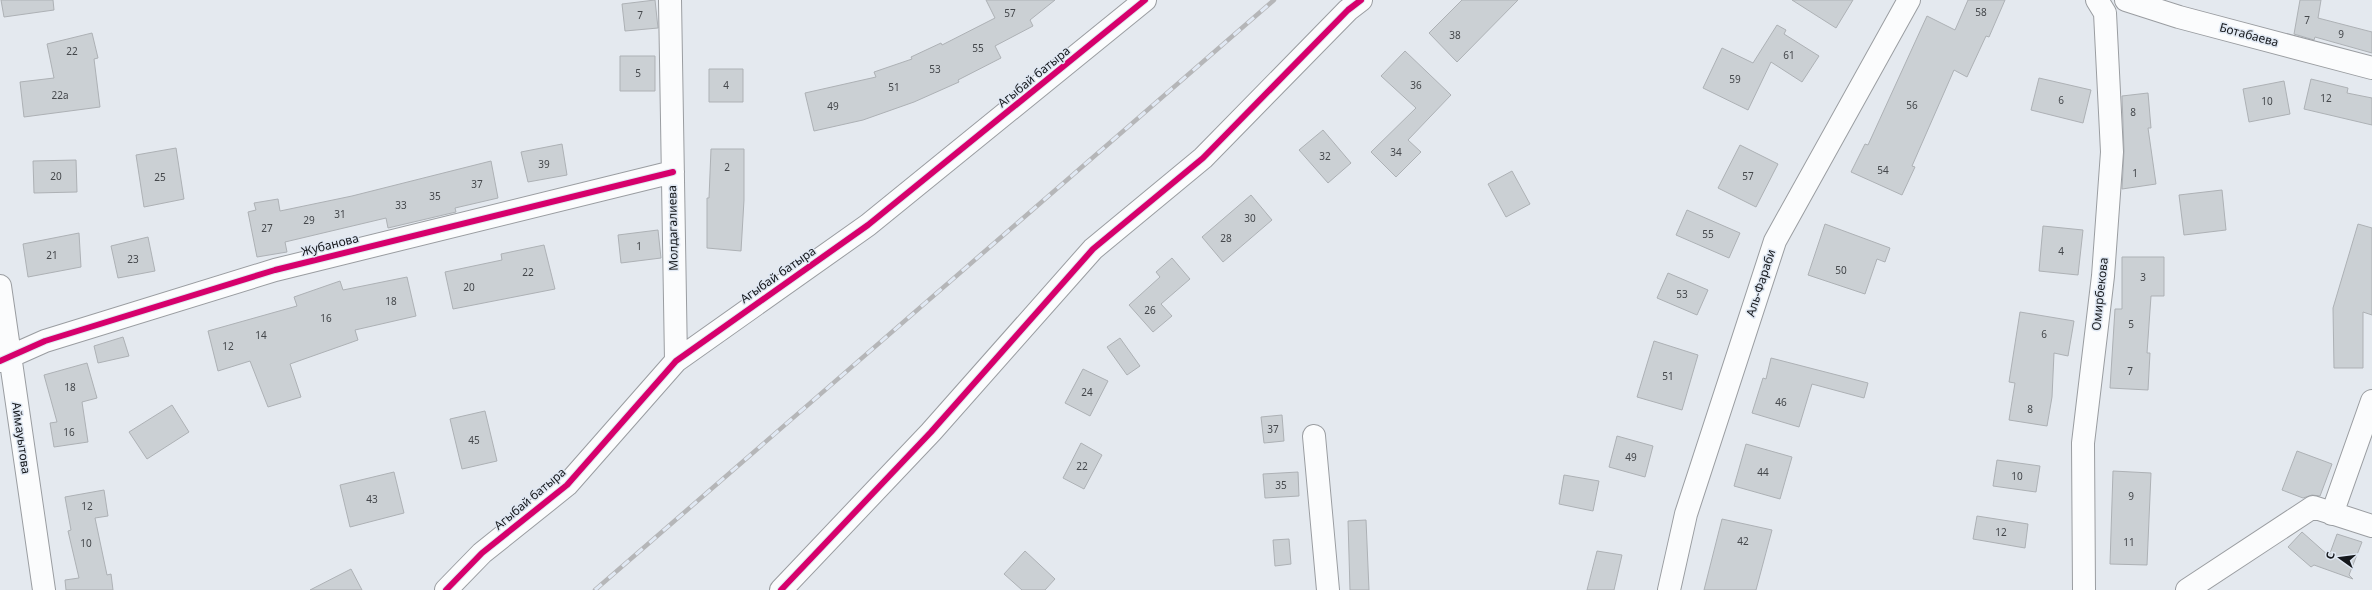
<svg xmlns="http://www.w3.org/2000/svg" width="2372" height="590" font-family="'Noto Sans',sans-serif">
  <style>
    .building { fill: #cbd0d4; stroke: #adb1b5 }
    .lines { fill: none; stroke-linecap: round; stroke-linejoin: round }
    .minor-casing { stroke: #9a9da1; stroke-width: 24 }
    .minor { stroke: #fbfcfd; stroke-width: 22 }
    .rail-casing { stroke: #b5b6b8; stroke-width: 4.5 }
    .rail { stroke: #e0e8f3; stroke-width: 3; stroke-dasharray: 9; stroke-linecap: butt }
    .cycleway-casing { stroke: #e0e8f3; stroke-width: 8 }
    .cycleway { stroke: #d6006c; stroke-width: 6 }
    .labels { text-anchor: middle; stroke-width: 3; stroke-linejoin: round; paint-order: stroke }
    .number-label { font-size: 10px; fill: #44474b }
    .street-label { font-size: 12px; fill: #15181c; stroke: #e0e8f3 }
  </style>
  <rect width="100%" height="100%" fill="#e4e9ef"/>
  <path class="building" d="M1,0h52l1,10 -50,7z
    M655,0l3,28 -33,3 -3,-27z
    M986,0h69l-25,20 3,6 -38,20 6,12 -43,22 1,2 -45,20 -51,18 -49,11 -9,-38 71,-16 -2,-5 38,-13 -1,-2 30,-14 1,2 53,-27z
    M1462,0h56l-61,62 -28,-29z
    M1792,0h61l-17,28z
    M1968,0h37l-16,37 -3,-1 -19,41 -13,-7 -42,96 3,1 -13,28 -51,-23 14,-28 3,1 59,-129 28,14z
    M2300,0h21l-3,18 54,14v21l-57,-16 -1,3 -20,-6z
    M1777,25l9,5 -2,4 35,22 -17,26 -31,-20 -23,48 -45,-22 19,-40 31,15z
    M92,33l6,25 -4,1 6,48 -76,10 -4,-35 34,-4 -7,-34z
    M1405,51l46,44 -43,45 13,12 -25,25 -25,-25 45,-44 -35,-32z
    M620,56h35v35h-35z
    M709,69h34v33h-34z
    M2039,78l52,12 -8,33 -52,-13z
    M2311,79l37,9 -1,5 25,5v27l-68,-16z
    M2284,81l6,33 -41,8 -6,-33z
    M2148,93l3,35h-3l8,56 -34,5 2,-38 -2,-55z
    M1323,130l28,33 -23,20 -29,-33z
    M562,144l5,31 -39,7 -7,-30z
    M1740,145l38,19 -22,43 -38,-19z
    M176,148l8,51 -40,8 -8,-52z
    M711,149h33v51l-3,51 -34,-3v-50h2z
    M76,160l1,32 -43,1 -1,-32z
    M491,161l7,37 -43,10 1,4 -68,16 -2,-10 -101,24 2,10 -30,5 -9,-45 8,-2 -2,-7 24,-4 2,12 72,-15z
    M1512,171l18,33 -24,13 -18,-33z
    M2222,190l4,40 -42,5 -5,-40z
    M1251,195l21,25 -49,42 -21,-25z
    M1687,210l53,23 -11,25 -53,-23z
    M1825,224l65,24 -5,14 -8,-3 -12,35 -57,-19z
    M2358,224l14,4v87l-9,-3v56h-29l-1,-60z
    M2043,226l40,4 -5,45 -39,-4z
    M658,230l3,28 -40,5 -3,-28z
    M79,233l2,34 -53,10 -5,-33z
    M148,237l7,34 -37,7 -7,-32z
    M544,245l11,44 -102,20 -8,-37 57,-12 -1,-6z
    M2122,257h42v39h-13l-4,57h3l-2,37 -38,-2 5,-79h7z
    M1172,258l18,21 -29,25 11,12 -19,16 -24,-27 31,-28 -4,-5z
    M1668,273l40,17 -11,25 -40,-17z
    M407,277l9,39 -61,14 3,10 -68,24 11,33 -33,10 -18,-46 -32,10 -10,-40 89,-25 -3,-9 46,-16 3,9z
    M2020,312l54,9 -6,35 -14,-3 -2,44 -5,29 -38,-6 6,-37 -6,-1z
    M123,337l6,19 -31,7 -4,-17z
    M1120,338l20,28 -13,9 -20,-28z
    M1654,341l44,14 -16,55 -45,-13z
    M1771,358l97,25 -4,15 -52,-14 -13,43 -47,-14 11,-35 3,1z
    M87,363l10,35 -15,4 6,40 -34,5 -4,-24 7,-1 -13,-47z
    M1083,369l25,12 -18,35 -25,-13z
    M172,405l17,27 -42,27 -18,-27z
    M485,411l12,50 -35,8 -12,-50z
    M1282,415l2,26 -20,2 -3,-26z
    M1617,436l36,10 -8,31 -36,-10z
    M1081,443l21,12 -18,34 -21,-11z
    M1746,444l46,13 -12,42 -46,-13z
    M2297,451l35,13 -12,32 -8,-1 -9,3 -21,-8z
    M1997,460l43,6 -4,26 -43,-6z
    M2113,471l38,2 -4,92 -37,-1z
    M394,472l10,41 -54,14 -10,-42z
    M1298,472l1,24 -34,2 -2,-24z
    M1564,475l35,6 -6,30 -34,-7z
    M104,490l4,26 -13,2 12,57 4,-1 2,16h-47l-1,-10 14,-2 -11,-47 3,-1 -6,-33z
    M1977,516l51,8 -3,24 -52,-9z
    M1722,519l50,11 -16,60h-52z
    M1366,520l3,70h-19l-2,-69z
    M2302,532l27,24 8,-22 25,8 -13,33 4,4 -39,-14 -3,2 -23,-20z
    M1289,539l2,25 -16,2 -2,-26z
    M1025,551l30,28 -10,11h-23l-18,-16z
    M1597,551l25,4 -8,35h-27z
    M351,569l11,21h-52z"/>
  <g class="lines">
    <defs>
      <path id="minor" d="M670,0l6,361
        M2126,0l53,17 193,51
        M0,286l44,304
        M0,361l45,-20 230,-71 398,-98
        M1314,436l14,154
        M2332,514l40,-113
        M446,590l36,-37 85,-68 109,-124 192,-136 277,-225
        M781,590l150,-158 162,-183 110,-91 145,-148 13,-10
        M1669,590l17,-76 89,-273 134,-241
        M2084,590l-1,-147 20,-167 9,-124 -7,-139 -8,-13
        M2187,590l126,-83 59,19"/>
    </defs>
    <use href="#minor" class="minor-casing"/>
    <use href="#minor" class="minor"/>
    <defs>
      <path id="rail" d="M595,590l679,-590"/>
    </defs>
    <use href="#rail" class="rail-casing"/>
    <use href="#rail" class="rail"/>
    <defs>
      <path id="cycleway" d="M0,361l45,-20 230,-71 398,-98
        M446,590l36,-37 85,-68 109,-124 192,-136 277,-225
        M781,590l150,-158 162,-183 110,-91 145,-148 13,-10"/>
    </defs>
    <use href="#cycleway" class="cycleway-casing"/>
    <use href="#cycleway" class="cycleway"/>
  </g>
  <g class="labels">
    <g class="number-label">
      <text x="1981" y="16">58</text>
      <text x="1010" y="17">57</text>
      <text x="640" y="19">7</text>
      <text x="2307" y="24">7</text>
      <text x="2341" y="38">9</text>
      <text x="1455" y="39">38</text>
      <text x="978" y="52">55</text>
      <text x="72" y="55">22</text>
      <text x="1789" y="59">61</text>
      <text x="935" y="73">53</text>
      <text x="638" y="77">5</text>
      <text x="1735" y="83">59</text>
      <text x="726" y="89">4</text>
      <text x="1416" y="89">36</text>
      <text x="894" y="91">51</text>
      <text x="60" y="99">22а</text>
      <text x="2326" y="102">12</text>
      <text x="2061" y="104">6</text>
      <text x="2267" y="105">10</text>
      <text x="1912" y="109">56</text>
      <text x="833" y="110">49</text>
      <text x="2133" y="116">8</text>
      <text x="1396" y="156">34</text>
      <text x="1325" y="160">32</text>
      <text x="544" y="168">39</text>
      <text x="727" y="171">2</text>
      <text x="1883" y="174">54</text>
      <text x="2135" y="177">1</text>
      <text x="56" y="180">20</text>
      <text x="1748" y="180">57</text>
      <text x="160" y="181">25</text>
      <text x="477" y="188">37</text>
      <text x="435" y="200">35</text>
      <text x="401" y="209">33</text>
      <text x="340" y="218">31</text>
      <text x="1250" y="222">30</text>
      <text x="309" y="224">29</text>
      <text x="267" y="232">27</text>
      <text x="1708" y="238">55</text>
      <text x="1226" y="242">28</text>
      <text x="639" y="250">1</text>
      <text x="2061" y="255">4</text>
      <text x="52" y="259">21</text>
      <text x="133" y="263">23</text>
      <text x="1841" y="274">50</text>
      <text x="528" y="276">22</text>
      <text x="2143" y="281">3</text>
      <text x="469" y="291">20</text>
      <text x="1682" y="298">53</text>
      <text x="391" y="305">18</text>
      <text x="1150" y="314">26</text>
      <text x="326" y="322">16</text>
      <text x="2131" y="328">5</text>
      <text x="2044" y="338">6</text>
      <text x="261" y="339">14</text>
      <text x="228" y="350">12</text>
      <text x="2130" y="375">7</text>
      <text x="1668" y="380">51</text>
      <text x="70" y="391">18</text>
      <text x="1087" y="396">24</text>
      <text x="1781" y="406">46</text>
      <text x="2030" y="413">8</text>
      <text x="1273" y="433">37</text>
      <text x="69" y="436">16</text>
      <text x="474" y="444">45</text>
      <text x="1631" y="461">49</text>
      <text x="1082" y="470">22</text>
      <text x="1763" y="476">44</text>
      <text x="2017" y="480">10</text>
      <text x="1281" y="489">35</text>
      <text x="2131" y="500">9</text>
      <text x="372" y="503">43</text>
      <text x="87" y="510">12</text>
      <text x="2001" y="536">12</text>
      <text x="1743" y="545">42</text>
      <text x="2129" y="546">11</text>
      <text x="86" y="547">10</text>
    </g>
    <g class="street-label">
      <text transform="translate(2249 35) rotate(15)" y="4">Ботабаева</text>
      <text transform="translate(1034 77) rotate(-39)" y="4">Агыбай батыра</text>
      <text transform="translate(673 228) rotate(-91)" y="4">Молдагалиева</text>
      <text transform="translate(330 245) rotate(-14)" y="4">Жубанова</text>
      <text transform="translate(778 275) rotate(-35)" y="4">Агыбай батыра</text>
      <text transform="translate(1761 283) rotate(-72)" y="4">Аль-Фараби</text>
      <text transform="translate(2100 294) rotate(-84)" y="4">Омирбекова</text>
      <text transform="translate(21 438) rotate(82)" y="4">Аймауытова</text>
      <text transform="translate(530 499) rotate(-40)" y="4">Агыбай батыра</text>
    </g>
  </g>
  <g transform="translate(2340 558) rotate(284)" stroke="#e0e8f3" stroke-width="3" paint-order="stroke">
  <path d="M0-3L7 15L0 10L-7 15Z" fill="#15181c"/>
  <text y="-6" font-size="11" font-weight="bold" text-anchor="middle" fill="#15181c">С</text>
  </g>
</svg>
